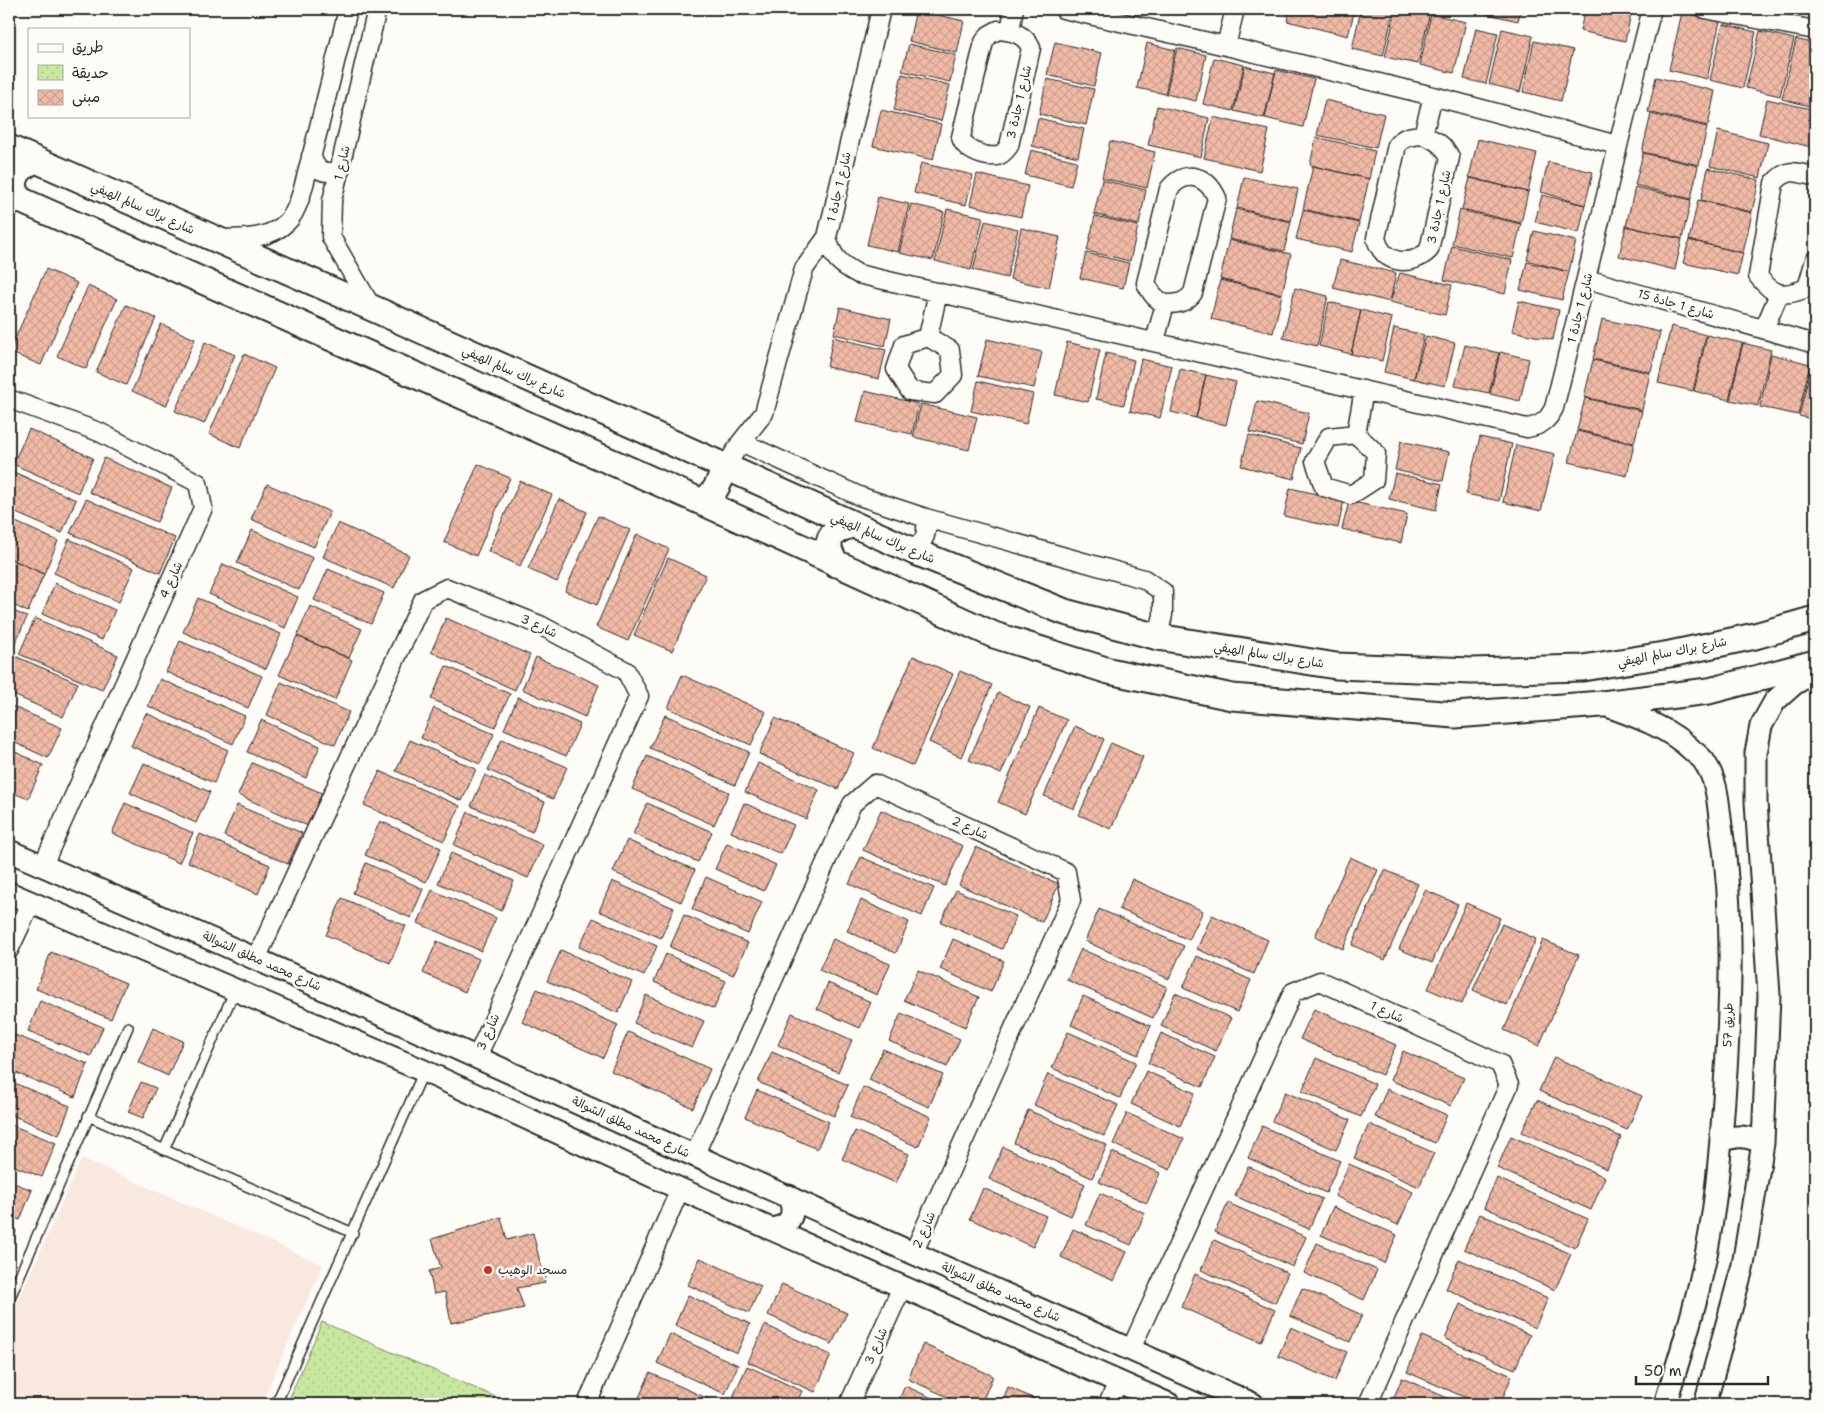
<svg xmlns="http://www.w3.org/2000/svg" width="1824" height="1413" font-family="'Shantell Sans','Playpen Sans Arabic',sans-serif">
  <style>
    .built { fill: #f9e8df }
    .park { fill: url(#park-dots); stroke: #7a8a66 }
    .building { fill: url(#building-cross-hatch); stroke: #2b2b2b }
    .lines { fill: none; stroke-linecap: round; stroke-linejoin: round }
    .service-casing { stroke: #2b2b2b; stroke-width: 12 }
    .minor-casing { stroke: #2b2b2b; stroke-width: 21 }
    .tertiary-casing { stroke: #2b2b2b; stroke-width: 25 }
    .secondary-casing { stroke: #2b2b2b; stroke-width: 29 }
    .service { stroke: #fdfcf7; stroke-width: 9 }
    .minor { stroke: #fdfcf7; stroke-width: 18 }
    .tertiary { stroke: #fdfcf7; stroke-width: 21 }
    .secondary { stroke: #fdfcf7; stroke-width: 25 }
    .poi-dot { fill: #c8321e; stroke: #fdfcf7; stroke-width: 2 }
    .labels { text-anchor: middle; stroke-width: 5; stroke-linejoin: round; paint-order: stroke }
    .street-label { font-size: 12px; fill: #2b2b2b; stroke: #fdfcf7 }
    .poi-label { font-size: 12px; fill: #2b2b2b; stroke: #fdfcf7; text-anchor: start }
  </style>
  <defs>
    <pattern id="park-dots" width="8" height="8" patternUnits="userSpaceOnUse" patternTransform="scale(1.25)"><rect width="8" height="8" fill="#c8e8a0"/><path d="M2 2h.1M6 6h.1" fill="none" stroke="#acc78a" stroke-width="1.8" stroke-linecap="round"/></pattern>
    <pattern id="building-cross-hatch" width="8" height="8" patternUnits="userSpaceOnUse" patternTransform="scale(1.25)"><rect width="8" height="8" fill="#f1baa6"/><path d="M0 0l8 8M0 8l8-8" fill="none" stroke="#cfa08f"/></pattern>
  </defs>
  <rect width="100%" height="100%" fill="#fdfcf7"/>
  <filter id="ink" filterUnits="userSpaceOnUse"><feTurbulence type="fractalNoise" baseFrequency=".02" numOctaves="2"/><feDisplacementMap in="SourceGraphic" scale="10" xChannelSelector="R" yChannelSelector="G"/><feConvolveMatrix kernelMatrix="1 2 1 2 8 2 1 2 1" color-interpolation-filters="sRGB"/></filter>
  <g filter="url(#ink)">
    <path class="built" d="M82,1158l241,107 -62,139h-252v-82z"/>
    <path class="park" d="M322,1322l190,82h-225z"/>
    <path class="building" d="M1290,9h65l-7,27 -61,-15z
      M1361,9h33l-11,47 -31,-7z
      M1396,9h20l14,3 -12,52 -33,-7z
      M1466,9h55l-3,12z
      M1585,9h47l-7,32 -45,-10z
      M916,10l48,11 -7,32 -48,-12z
      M1682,12l38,9 -13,58 -38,-9z
      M1431,14l35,8 -12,51 -34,-8z
      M1723,24l33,8 -13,56 -33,-8z
      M1476,28l22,5 -12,51 -22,-5z
      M1502,29l31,7 -13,56 -31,-8z
      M1760,31l34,8 -14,57 -34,-8z
      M1796,39l19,5v53l-2,10 -31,-8z
      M1534,41l39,9 -12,51 -38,-9z
      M1055,42l47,11 -8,33 -47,-11z
      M1147,43l28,7 -10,44 -28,-6z
      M909,44l47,11 -6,27 -48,-11z
      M1177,48l29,7 -10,46 -30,-7z
      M1214,58l30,7 -11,46 -30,-7z
      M1245,66l30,7 -11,45 -30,-7z
      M1276,70l38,9 -11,48 -38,-9z
      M902,74l48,11 -9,36 -47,-11z
      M1656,77l59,14 -7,35 -60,-14z
      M1047,79l47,10 -8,36 -47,-11z
      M1767,99l48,11v38l-56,-14z
      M1325,100l59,14 -8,34 -59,-13z
      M1157,106l52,12 -8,39 -53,-12z
      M881,110l60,14 -8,36 -60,-14z
      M1651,114l56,13 -8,38 -57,-13z
      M1213,117l56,13 -9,41 -56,-13z
      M1038,118l46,11 -6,28 -46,-11z
      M1718,131l50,12 -8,35 -50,-12z
      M1316,137l59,14 -6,28 -59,-14z
      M1478,139l59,14 -9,39 -59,-15z
      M1110,141l45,11 -8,36 -45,-10z
      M1031,150l46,11 -6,25 -46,-11z
      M1643,153l55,13 -7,33 -56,-14z
      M1548,162l45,10 -8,33 -44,-13z
      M921,163l52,12 -7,30 -52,-12z
      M1313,166l56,13 -10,43 -56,-13z
      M1708,168l51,12 -7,32 -51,-12z
      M977,174l51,12 -7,31 -51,-12z
      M1244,177l54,12 -7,32 -54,-13z
      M1470,178l58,14 -7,31 -59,-14z
      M1102,180l44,10 -7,35 -45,-11z
      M1635,187l56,13 -9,39 -56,-13z
      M1542,195l43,10 -6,28 -44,-11z
      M878,197l31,7 -11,48 -31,-7z
      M1698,200l54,13 -9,40 -54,-13z
      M911,204l33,8 -11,48 -34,-7z
      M947,209l36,8 -12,53 -36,-9z
      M1236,209l55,13 -7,29 -55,-12z
      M1303,210l56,13 -7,29 -56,-13z
      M1460,210l61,14 -8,34 -61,-14z
      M1095,216l43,10 -8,35 -43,-10z
      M985,221l33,8 -11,49 -34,-8z
      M1626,226l56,13 -7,31 -56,-14z
      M1021,228l39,9 -11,51 -39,-9z
      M1534,231l42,10 -7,31 -42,-12z
      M1229,240l62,14 -9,40 -62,-15z
      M1689,240l54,13 -5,22 -55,-12z
      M1452,246l60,14 -7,34 -61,-14z
      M1086,253l43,10 -6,25 -43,-10z
      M1340,260l56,13 -6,29 -57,-14z
      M1527,262l42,10 -7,28 -42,-10z
      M46,269l31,14 -36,82 -32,-13z
      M1400,273l52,12 -7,30 -55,-13z
      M1220,280l62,15 -9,38 -62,-14z
      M88,286l29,13 -31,70 -29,-13z
      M1295,288l33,8 -11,50 -34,-8z
      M1519,301l40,9 -6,30 -41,-9z
      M1329,302l32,8 -10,44 -32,-8z
      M126,305l30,13 -30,67 -30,-13z
      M840,307l51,12 -6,27 -51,-12z
      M1361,310l31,8 -10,43 -31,-7z
      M1602,319l58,13 -9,40 -58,-13z
      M161,324l34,15 -29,67 -34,-15z
      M1671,326l35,9 -13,56 -35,-8z
      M1394,328l30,7 -10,44 -30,-7z
      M1707,335l35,8 -13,57 -35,-9z
      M1426,336l29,7 -10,43 -31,-7z
      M833,337l53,13 -7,29 -52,-12z
      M987,339l55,13 -8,36 -56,-12z
      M205,342l30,13 -31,69 -29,-13z
      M1067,342l33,8 -12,52 -33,-7z
      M1743,343l28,7 -13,56 -28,-6z
      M1465,345l34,8 -10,40 -34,-7z
      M1500,352l29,7 -9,42 -30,-7z
      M1106,353l28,7 -10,45 -28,-6z
      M244,354l31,14 -35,80 -31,-14z
      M1771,354l39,10 -12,51 -38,-8z
      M1141,359l31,7 -12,52 -30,-7z
      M1593,360l57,13 -8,37 -58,-13z
      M1812,362l3,1v57l-16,-4z
      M1180,369l26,6 -10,43 -25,-6z
      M1206,375l30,7 -10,43 -30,-7z
      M978,381l55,13 -7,30 -55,-13z
      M865,391l54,13 -7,30 -55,-12z
      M1585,398l57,13 -8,32 -57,-13z
      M1257,401l52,12 -7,31 -52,-12z
      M921,404l56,13 -8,33 -56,-13z
      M29,429l64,29 -15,35 -65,-29z
      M1577,431l57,13 -7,32 -58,-14z
      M1249,435l52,13 -7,31 -53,-13z
      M1480,437l32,7 -13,57 -33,-7z
      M1401,441l48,11 -6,29 -48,-11z
      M1516,445l39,9 -14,57 -38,-9z
      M104,458l68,30 -15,34 -68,-30z
      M478,464l32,14 -34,78 -32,-14z
      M14,472l62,28 -14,33 -53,-23v-27z
      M1395,473l47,11 -6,26 -47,-11z
      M520,481l32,14 -32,71 -32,-15z
      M267,484l63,28 -16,35 -63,-28z
      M1290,488l54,12 -6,28 -54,-12z
      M86,499l89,39 -15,35 -90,-40z
      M559,499l28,13 -30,70 -29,-13z
      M1349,501l58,13 -6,29 -59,-14z
      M598,516l32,14 -33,75 -32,-14z
      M9,519l49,22 -14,33 -35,-16z
      M338,523l71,32 -15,33 -71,-31z
      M252,530l61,28 -14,32 -62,-27z
      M637,534l32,15 -41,92 -32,-14z
      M69,539l65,29 -15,34 -65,-29z
      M9,558l35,16 -16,38 -19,-9z
      M668,558l38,17 -34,76 -38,-16z
      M223,564l75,33 -13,31 -76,-34z
      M328,569l56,24 -13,31 -57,-24z
      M55,583l60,27 -13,30 -60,-26z
      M198,598l83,36 -15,35 -83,-37z
      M310,606l52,23 -13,29 -52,-22z
      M9,609l18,8 -14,31 -4,-2z
      M35,618l83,37 -16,35 -83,-36z
      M446,618l84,37 -15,35 -84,-38z
      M297,636l55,24 -17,40 -56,-25z
      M180,641l82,35 -14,32 -82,-36z
      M913,656l40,18 -40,92 -40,-18z
      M17,657l61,26 -15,34 -54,-24v-18z
      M536,657l63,28 -14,32 -63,-28z
      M446,666l64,28 -15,33 -64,-28z
      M960,671l32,14 -31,72 -32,-15z
      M682,675l84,37 -15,33 -83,-37z
      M160,679l85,37 -12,28 -85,-38z
      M281,682l68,30 -14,33 -68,-30z
      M998,693l32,14 -29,67 -32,-14z
      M518,697l62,27 -14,32 -62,-27z
      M9,705l53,23 -14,30 -39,-18z
      M434,708l60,26 -14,30 -59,-26z
      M1039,708l28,12 -42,94 -27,-12z
      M146,713l82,37 -14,33 -83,-37z
      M665,715l84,37 -14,33 -85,-37z
      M775,718l79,35 -16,36 -79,-35z
      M261,720l59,26 -14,32 -59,-26z
      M1075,726l29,13 -30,70 -30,-13z
      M502,739l65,28 -14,32 -65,-29z
      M410,740l66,29 -14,32 -66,-30z
      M1111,743l32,14 -32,72 -32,-14z
      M9,749l34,16 -15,34 -19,-8z
      M647,756l82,36 -15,33 -82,-36z
      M144,763l66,29 -14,31 -66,-30z
      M252,763l70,30 -14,33 -70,-31z
      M758,763l61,27 -13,29 -61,-27z
      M380,771l80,35 -16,35 -80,-36z
      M485,775l60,27 -13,30 -61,-26z
      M125,803l68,30 -14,30 -67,-30z
      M647,803l65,29 -14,30 -65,-28z
      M744,803l50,22 -13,29 -50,-22z
      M237,805l65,28 -14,31 -64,-28z
      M881,810l82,36 -18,40 -82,-36z
      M468,812l75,33 -15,33 -74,-33z
      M380,821l61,27 -15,34 -61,-27z
      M200,834l70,31 -12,29 -70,-32z
      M627,840l68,30 -14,32 -68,-30z
      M727,843l49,22 -12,26 -49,-22z
      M976,847l83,37 -17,38 -83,-37z
      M451,853l63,28 -13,30 -63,-28z
      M861,857l73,31 -12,28 -73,-32z
      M1350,857l28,13 -35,79 -28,-13z
      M366,863l57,26 -12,29 -58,-25z
      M1385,870l33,14 -33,76 -33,-15z
      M706,877l56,25 -14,32 -56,-25z
      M1132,879l71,32 -14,29 -70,-31z
      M612,881l62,27 -13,30 -62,-27z
      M432,890l64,28 -15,33 -63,-28z
      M956,890l60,26 -14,33 -61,-27z
      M1425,890l33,14 -26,59 -33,-14z
      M342,898l64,28 -16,37 -64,-28z
      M861,900l48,22 -13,31 -49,-22z
      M1466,903l34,15 -38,86 -34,-15z
      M1099,909l85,37 -15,33 -84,-38z
      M684,915l64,28 -15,32 -63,-28z
      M1212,915l56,25 -14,34 -57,-25z
      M593,918l64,28 -13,30 -65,-29z
      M1502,924l34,15 -29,66 -34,-15z
      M833,939l57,25 -13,31 -58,-25z
      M953,939l51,22 -13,31 -51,-23z
      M1543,940l36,15 -40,91 -35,-16z
      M437,941l42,18 -14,33 -42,-19z
      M1081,949l86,38 -14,31 -86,-38z
      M561,950l71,32 -14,31 -71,-32z
      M51,952l75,31 -15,36 -75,-30z
      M666,954l60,27 -12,28 -60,-27z
      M1197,956l54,24 -14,32 -54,-24z
      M918,970l61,27 -14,30 -61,-27z
      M828,983l43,19 -11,26 -43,-19z
      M537,989l81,36 -15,33 -81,-36z
      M1175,993l56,25 -15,33 -55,-25z
      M646,995l58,26 -12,27 -58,-25z
      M1083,996l68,30 -13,29 -67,-30z
      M40,1001l63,26 -12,29 -63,-25z
      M1314,1009l82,36 -14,30 -82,-36z
      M792,1013l60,27 -14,32 -60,-27z
      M901,1013l59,26 -13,28 -58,-26z
      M153,1028l30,13 -15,35 -30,-14z
      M628,1032l82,37 -17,39 -82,-37z
      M1068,1032l68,30 -16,36 -68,-30z
      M1161,1033l54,24 -13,30 -54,-24z
      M15,1035l73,29 -13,33 -66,-27v-21z
      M883,1049l60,26 -14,32 -60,-27z
      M1403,1051l61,27 -13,28 -61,-26z
      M772,1052l76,33 -14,31 -76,-34z
      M1554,1057l88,39 -15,34 -88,-39z
      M1316,1058l59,26 -14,33 -59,-26z
      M1146,1071l49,22 -15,33 -49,-22z
      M1048,1074l70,31 -14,31 -70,-31z
      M9,1081l61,25 -11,29 -50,-21z
      M141,1082l15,6 -13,30 -15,-6z
      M863,1087l68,30 -13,30 -68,-30z
      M1387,1089l60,26 -12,28 -60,-26z
      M757,1090l72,32 -12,27 -72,-32z
      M1285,1092l65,28 -14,30 -64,-29z
      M1537,1100l84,37 -14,32 -85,-37z
      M1028,1110l79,35 -15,33 -78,-35z
      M1127,1113l57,26 -14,31 -57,-26z
      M9,1124l47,19 -14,34 -33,-13z
      M1369,1124l65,29 -15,34 -65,-29z
      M1262,1126l78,35 -14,32 -78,-35z
      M855,1131l54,23 -13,29 -54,-24z
      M1511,1136l94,41 -14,33 -94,-42z
      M1003,1147l82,37 -14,32 -82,-37z
      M1112,1152l48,21 -13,30 -48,-21z
      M1349,1164l64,28 -15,33 -63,-29z
      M1248,1166l74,33 -13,30 -74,-33z
      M1497,1178l91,41 -13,29 -91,-41z
      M9,1181l23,9 -12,30 -11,-4z
      M983,1188l63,28 -13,31 -63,-28z
      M1100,1193l45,20 -14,32 -45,-20z
      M1228,1203l78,34 -13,30 -78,-35z
      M1333,1207l64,28 -13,28 -63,-28z
      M1480,1214l91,40 -16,36 -91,-41z
      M501,1217l6,23 26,-7 12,50 -28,5 7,20 -73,15 -6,-31 -11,2 -5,-23 12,-3 -9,-29z
      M9,1228l7,3 -7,19z
      M1073,1229l54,23 -13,29 -53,-24z
      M1214,1240l74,33 -13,30 -74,-33z
      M1317,1243l60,27 -13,30 -60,-27z
      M700,1258l61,28 -12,27 -61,-28z
      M1459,1259l89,39 -13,30 -89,-39z
      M1195,1274l80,36 -14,32 -80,-35z
      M782,1284l65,29 -15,31 -64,-29z
      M1302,1288l60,27 -12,27 -60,-26z
      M688,1295l62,29 -13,29 -62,-28z
      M1460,1304l70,31 -15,34 -70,-30z
      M765,1325l66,30 -16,37 -67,-30z
      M1291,1327l56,25 -12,29 -57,-25z
      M670,1334l68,31 -13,29 -68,-31z
      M1422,1336l90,40 -12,28h-20l-73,-32z
      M923,1344l70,32 -12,28h-18l-55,-25z
      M747,1366l55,25 -6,13h-47l-16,-7z
      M650,1373l70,31h-79l-4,-2z
      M1402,1378l59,26h-70z
      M905,1386l41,18h-49z
      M1008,1387l38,17h-45z"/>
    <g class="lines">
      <defs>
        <path id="service" d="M88,1116l265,117
          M164,1150l71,-160
          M9,1300l119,-273
          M276,1404l148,-333"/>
        <path id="minor" d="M881,9l-54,228c5,21 13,27 31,37l669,154c14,-2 21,-8 27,-20 34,-133 64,-267 98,-399
          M1063,9l163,37 207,50 184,49
          M1705,9l110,21
          M998,30c14,1 27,4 33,18l-22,98c-3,4 -7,9 -12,10 -13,2 -33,-6 -36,-19l23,-95 5,-7z
          M1010,31l4,-22
          M1226,46l9,-37
          M1423,135c-11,1 -19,1 -26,10l-21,93c6,26 35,30 53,12l21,-93c-7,-13 -15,-17 -27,-22l10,-39
          M311,156c8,18 12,17 29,15
          M1815,177c-18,-5 -27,-10 -41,6l-16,93c16,21 26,21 49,12l8,-28
          M222,239c22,0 48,0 65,-17 13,-12 19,-47 24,-64 13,-50 25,-99 37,-149
          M1587,279l228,65
          M372,308l-41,-71 1,-36 45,-192
          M1764,329l15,-35
          M928,337l22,13 3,25 -18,19 -25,-3 -14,-22 8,-24z
          M928,337l10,-45
          M1155,341l10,-37c12,0 21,-1 28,-11l24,-95c-10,-22 -31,-30 -48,-9l-23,94c5,10 9,16 19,21
          M9,399l90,33 99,51 5,25 -160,357
          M1356,434l20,19 -2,27 -23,15 -27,-8 -9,-26 14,-24z
          M1356,434l8,-44
          M741,442l118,54 67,22 218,61 19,13v23l-5,22
          M726,466l15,-24 23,-29 40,-144 23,-32
          M913,551c13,-12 14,-16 13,-33
          M9,950l22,-47
          M256,959l167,-359 24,-12 93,37 86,46 13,25 -162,361
          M694,1156l158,-352 23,-20 191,88 5,28 -158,354
          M1131,1349l162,-357 27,-11 180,83 9,21 -141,319
          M587,1404l93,-215
          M849,1404l53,-117
          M1108,1404l10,-22"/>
        <path id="tertiary" d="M1602,704c33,12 67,23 92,48 4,3 9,7 11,11 13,19 13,41 16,63 13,86 10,173 4,259 -3,45 -6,91 -13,135 -9,63 -28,124 -47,184
          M9,851c211,91 421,185 630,280 69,31 138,60 206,92l408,181
          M9,893l415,178 256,118 489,215
          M1721,1142c14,-8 27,-6 42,1
          M771,1229c20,-3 25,-14 18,-33
          M1705,1404l38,-139 20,-122 6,-148 -13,-193v-49l5,-27 14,-25 19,-17 21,-13"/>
        <path id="secondary" d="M9,148l363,160 541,243 152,61 93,25 178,29 136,5 111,-3 87,-14 85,-18 60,-17
          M9,195l693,307 292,133 115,36 123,26 223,18 147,-11 107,-13 106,-28
          M18,200c-8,-20 -2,-31 17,-40
          M702,502c16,-11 16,-19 24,-36
          M836,564c-13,-21 -8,-33 16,-39"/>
      </defs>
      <use href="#service" class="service-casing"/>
      <use href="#minor" class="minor-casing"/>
      <use href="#tertiary" class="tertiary-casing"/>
      <use href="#secondary" class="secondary-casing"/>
      <use href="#service" class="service"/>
      <use href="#minor" class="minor"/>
      <use href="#tertiary" class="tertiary"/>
      <use href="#secondary" class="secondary"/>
    </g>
  </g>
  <circle class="poi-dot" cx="488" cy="1270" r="5"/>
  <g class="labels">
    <g class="street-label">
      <text transform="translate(1019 102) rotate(-77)" y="4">شارع 1 جادة 3</text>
      <text transform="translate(342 163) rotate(-77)" y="4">شارع 1</text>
      <text transform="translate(839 187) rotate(-77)" y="4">شارع 1 جادة 1</text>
      <text transform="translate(1439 207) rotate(-78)" y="4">شارع 1 جادة 3</text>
      <text transform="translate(143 208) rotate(24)" y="4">شارع براك سالم الهيفي</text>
      <text transform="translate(1676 304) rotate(16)" y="4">شارع 1 جادة 15</text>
      <text transform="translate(1580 308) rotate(-76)" y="4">شارع 1 جادة 1</text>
      <text transform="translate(514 372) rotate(24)" y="4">شارع براك سالم الهيفي</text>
      <text transform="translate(883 538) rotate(23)" y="4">شارع براك سالم الهيفي</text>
      <text transform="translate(171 580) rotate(-66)" y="4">شارع 4</text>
      <text transform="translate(539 626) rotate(25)" y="4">شارع 3</text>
      <text transform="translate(1672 652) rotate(-11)" y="4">شارع براك سالم الهيفي</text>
      <text transform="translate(1269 655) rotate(9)" y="4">شارع براك سالم الهيفي</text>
      <text transform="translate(970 828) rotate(25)" y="4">شارع 2</text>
      <text transform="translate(262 961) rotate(24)" y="4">شارع محمد مطلق الشوالة</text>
      <text transform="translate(1387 1012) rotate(25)" y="4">شارع 1</text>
      <text transform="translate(1728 1025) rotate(-88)" y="4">طريق 57</text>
      <text transform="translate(488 1032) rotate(-66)" y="4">شارع 3</text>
      <text transform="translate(631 1127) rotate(25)" y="4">شارع محمد مطلق الشوالة</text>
      <text transform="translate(924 1230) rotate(-66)" y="4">شارع 2</text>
      <text transform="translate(1001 1292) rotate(24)" y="4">شارع محمد مطلق الشوالة</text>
      <text transform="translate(876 1346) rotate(-66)" y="4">شارع 3</text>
    </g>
    <g class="poi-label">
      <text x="498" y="1274">مسجد الوهيب</text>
    </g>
  </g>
  <rect width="1824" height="1413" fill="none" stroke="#fdfcf7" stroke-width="30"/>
  <rect x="15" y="15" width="1794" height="1383" fill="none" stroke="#2b2b2b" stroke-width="2" filter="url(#ink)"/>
  <rect x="28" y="28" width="162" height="90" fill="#fdfcf7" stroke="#a9a8a5"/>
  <rect x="38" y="44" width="25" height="8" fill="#fdfcf7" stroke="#a9a8a5"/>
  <text x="72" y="52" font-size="15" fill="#2b2b2b">طريق</text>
  <rect x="38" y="65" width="25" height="15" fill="url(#park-dots)" stroke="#a9a8a5"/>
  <text x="72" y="78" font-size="15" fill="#2b2b2b">حديقة</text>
  <rect x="38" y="90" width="25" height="15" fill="url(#building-cross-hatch)" stroke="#a9a8a5"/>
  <text x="72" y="102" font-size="15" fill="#2b2b2b">مبنى</text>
  <path d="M1636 1376v8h132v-8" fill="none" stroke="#2b2b2b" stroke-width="2.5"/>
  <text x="1644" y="1376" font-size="15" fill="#2b2b2b" stroke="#fdfcf7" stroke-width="4" paint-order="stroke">50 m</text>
</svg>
